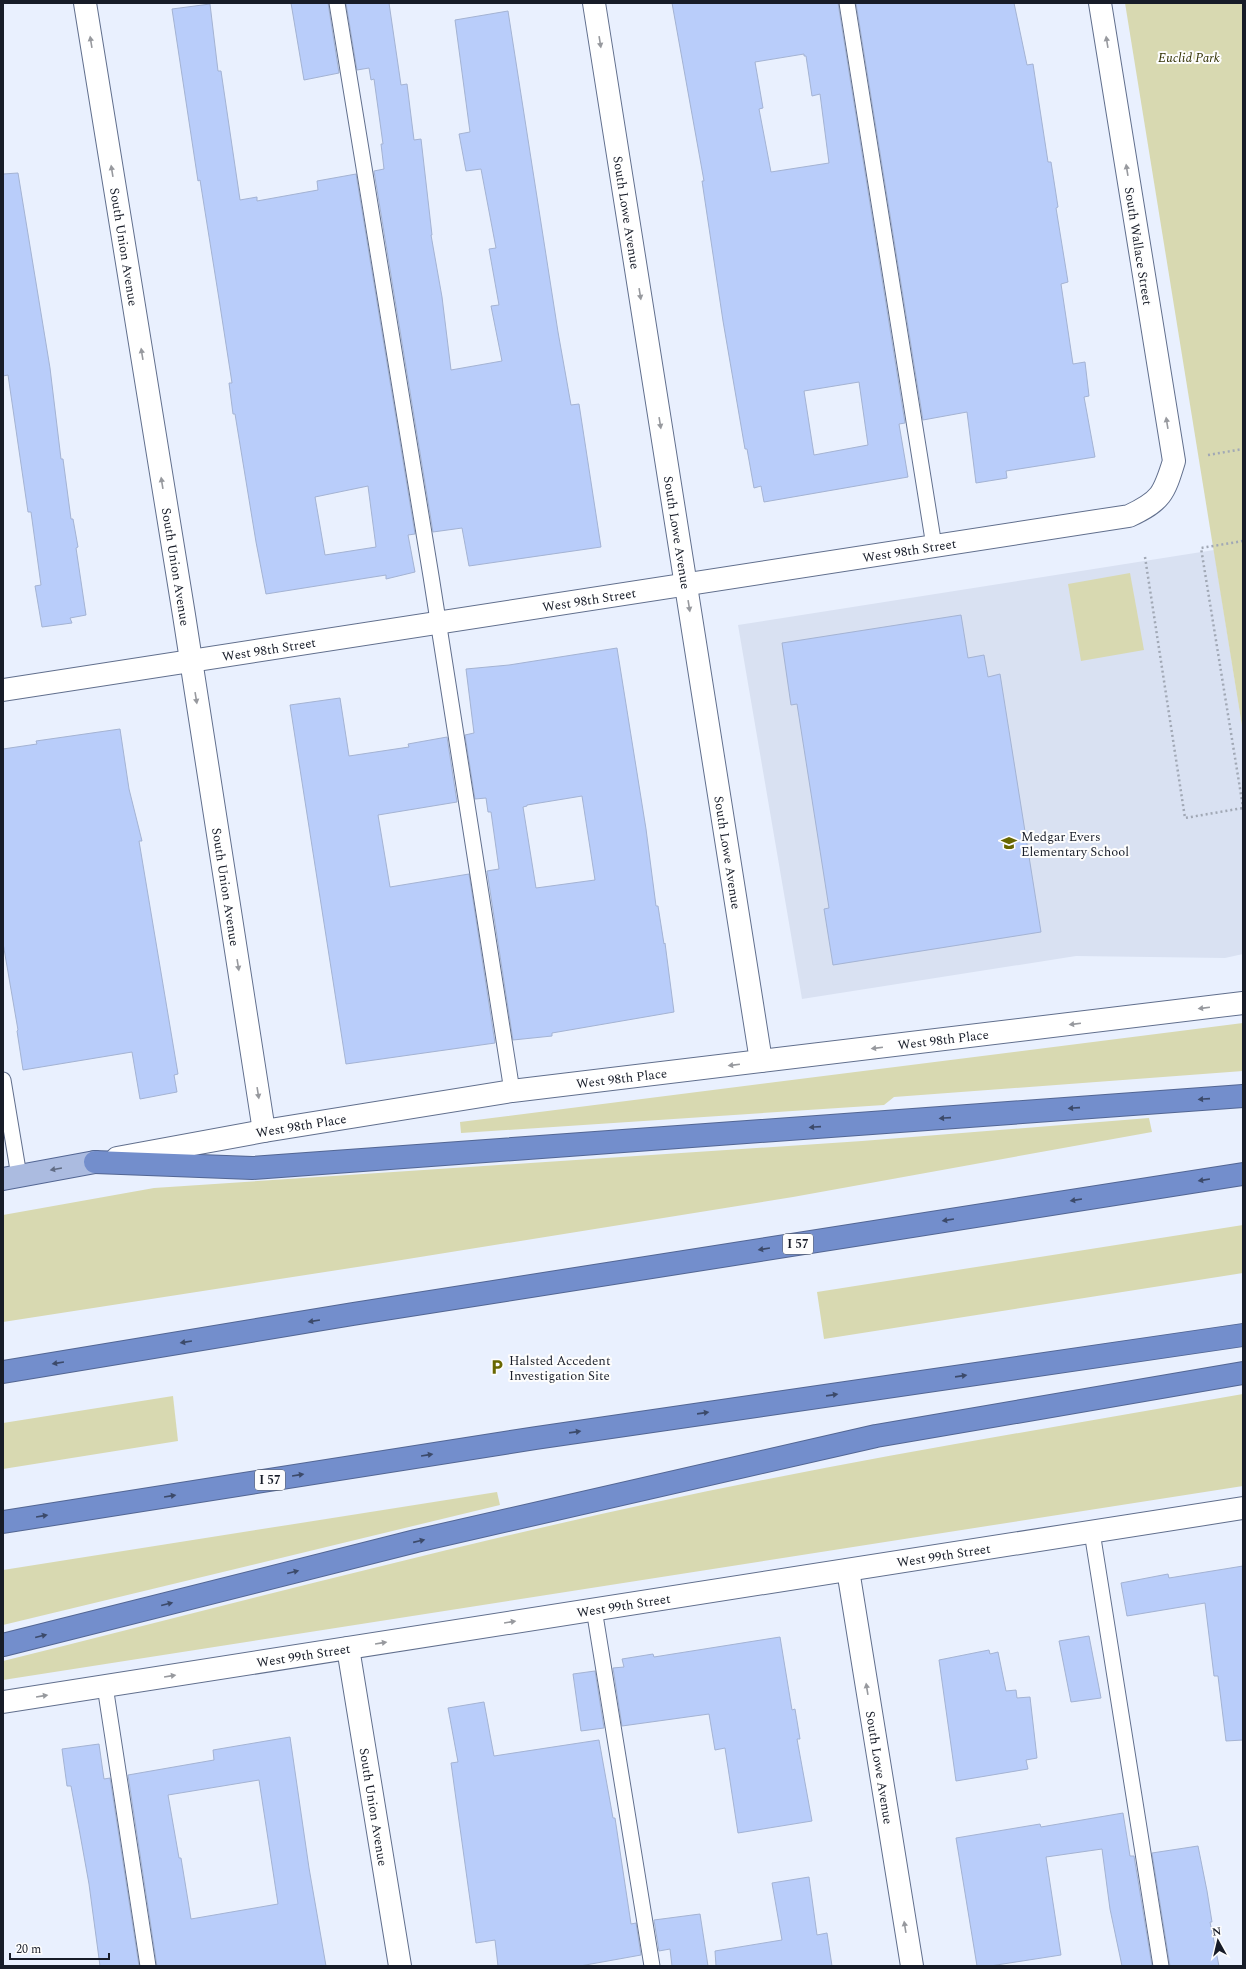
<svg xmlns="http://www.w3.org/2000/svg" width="1246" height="1969" viewBox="0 0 1246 1969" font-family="Spectral,serif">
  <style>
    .built { fill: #d9e1f2 }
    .green { fill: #d8d9b1 }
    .building { fill: #b9cdfa; stroke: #a4b3d3; fill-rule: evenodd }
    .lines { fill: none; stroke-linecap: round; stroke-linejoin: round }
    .lane-casing { stroke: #616f8d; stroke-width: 17 }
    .street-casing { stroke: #616f8d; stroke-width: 24 }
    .primary-casing { stroke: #536693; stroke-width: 24 }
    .highway-casing { stroke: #536693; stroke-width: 24 }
    .path { stroke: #a1a8b5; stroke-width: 2.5; stroke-dasharray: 2 3; stroke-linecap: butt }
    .lane { stroke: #fff; stroke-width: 15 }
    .street { stroke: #fff; stroke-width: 22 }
    .primary { stroke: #abbbe0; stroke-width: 22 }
    .highway { stroke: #738ecc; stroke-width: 22 }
    .oneway { fill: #97999e }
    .oneway2 { fill: #3c4a6a }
    .oneway3 { fill: #616c84 }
    .labels { text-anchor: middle; stroke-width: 4; stroke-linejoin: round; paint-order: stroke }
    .shield { fill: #fdfdfd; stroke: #5c6068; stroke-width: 1 }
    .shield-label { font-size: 12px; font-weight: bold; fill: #171c28 }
    .park-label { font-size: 13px; font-style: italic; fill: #303000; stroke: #fdfdfd }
    .street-label { font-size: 13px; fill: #171c28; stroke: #fdfdfd }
    .poi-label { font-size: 13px; fill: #171c28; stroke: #fdfdfd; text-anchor: start }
  </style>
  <rect width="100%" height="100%" fill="#e9f0fe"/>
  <polygon class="built" points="1214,550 1243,732 1243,954 1225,958 1076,956 802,999 738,625"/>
  <g class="green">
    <polygon points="1125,3 1243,3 1243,732"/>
    <polygon points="1130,573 1144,650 1081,661 1068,584"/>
    <polygon points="1243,1023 1243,1071 894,1097 884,1105 461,1133 460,1122"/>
    <polygon points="1149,1118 1152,1132 793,1197 383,1263 3,1322 3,1215 154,1188 862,1141"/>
    <polygon points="1243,1225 1243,1273 824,1339 817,1292"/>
    <path d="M1243 1394V1486L3 1680V1661C217 1608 431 1551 647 1504 845 1461 1044 1429 1243 1394Z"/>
    <polygon points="173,1396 178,1441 3,1469 3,1423"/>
    <polygon points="497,1492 500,1505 3,1625 3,1570"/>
  </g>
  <g class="building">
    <polygon points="291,3 328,3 339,73 304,80"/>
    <polygon points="346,3 389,3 401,85 407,84 414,140 421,139 432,235 431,235 442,297 451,370 502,361 491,306 499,305 489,249 496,248 481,169 466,171 459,134 470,132 455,20 508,11 558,332 571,405 579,404 601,547 469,566 462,528 433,532 374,171 384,169 381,144 383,144 374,79 371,80 369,68 357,70"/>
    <path d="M672 3H838L905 423 899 424 908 477 764 502 761 486 754 488 747 449H745L723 321 702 181H704ZM804 54V56H806L812 96 820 94 829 163 771 172 759 109 763 108 755 62ZM859 382 868 445 814 455 804 391Z"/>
    <polygon points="856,3 1014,3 1027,65 1033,64 1048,162 1051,162 1058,207 1056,208 1068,282 1061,284 1073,364 1085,362 1089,396 1084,397 1095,457 1006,471 1007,478 976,483 967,412 923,420"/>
    <path d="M210 4 218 71H221L240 200 257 197V201L318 190 317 181 356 174 415 534 408 535 415 572 386 579V575L266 594 256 542 235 414H233L229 383H232L219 299 200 180 198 181 172 9ZM368 486 376 547 325 555 315 497Z"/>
    <polygon points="18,173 50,368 61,459 63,459 71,519 73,519 78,547 76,548 86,615 70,618 72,623 42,627 35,586 41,585 31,512 28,512 8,375 3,376 3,174"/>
    <polygon points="961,615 968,658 984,655 988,677 1000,674 1041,932 833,965 824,909 829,908 797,704 791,705 782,643"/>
    <path d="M617 648 646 829 656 906H658L664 944 665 943 674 1012 552 1033V1036L513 1040 487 871 499 869 491 812H488L486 798 475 799 465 735 474 733 466 669 509 665ZM582 796 595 880 536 888 523 807 527 806V805Z"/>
    <polygon points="340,698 349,756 409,747 408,744 447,737 457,802 378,815 390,887 469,874 495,1043 346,1064 290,705"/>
    <polygon points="120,729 129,789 142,841 139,841 178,1074 174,1075 177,1092 140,1099 132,1052 23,1070 17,1031 18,1030 3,943 3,749 37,744 36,741"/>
    <polygon points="1243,1566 1243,1740 1226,1741 1218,1676 1214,1676 1205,1603 1127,1616 1121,1583 1168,1574 1169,1578"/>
    <polygon points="1089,1636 1101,1698 1071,1702 1059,1641"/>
    <polygon points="780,1637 792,1710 795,1709 800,1739 797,1739 812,1821 738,1833 725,1748 715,1750 709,1714 622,1726 613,1668 624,1667 622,1659 653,1654 654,1657"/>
    <polygon points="989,1650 990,1654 998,1652 1006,1691 1016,1690 1017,1698 1030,1697 1037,1758 1026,1760 1028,1769 956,1781 939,1660"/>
    <polygon points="595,1671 604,1728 581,1731 573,1674"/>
    <polygon points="484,1702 494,1756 599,1740 613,1818 615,1818 631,1924 636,1923 641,1955 580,1966 498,1966 495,1940 476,1943 451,1763 458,1762 448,1708"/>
    <path d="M290 1737 309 1868 326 1966H157L128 1775 214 1760 213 1750ZM259 1780 278 1904 191 1919 181 1858H179L168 1795Z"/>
    <polygon points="99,1744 104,1779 110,1778 139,1966 100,1966 89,1884 80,1834 71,1786 67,1786 62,1749"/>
    <polygon points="1123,1813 1130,1856 1134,1856 1152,1966 1122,1966 1110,1909 1102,1849 1046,1857 1061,1955 990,1966 977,1966 956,1838 1040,1824 1041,1827"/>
    <polygon points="1198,1846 1207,1891 1212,1922 1210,1922 1219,1966 1170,1966 1152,1853"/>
    <polygon points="809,1877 817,1935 827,1933 832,1966 716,1966 715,1951 782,1940 772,1883"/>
    <polygon points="700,1914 708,1966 672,1966 670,1949 659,1951 654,1920"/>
  </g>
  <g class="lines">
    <defs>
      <g id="lane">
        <polyline points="337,3 431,576 512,1091"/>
        <polyline points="847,3 934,546"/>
        <polyline points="3,1080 19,1176"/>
        <polyline points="1092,1532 1161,1966"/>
        <polyline points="594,1609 652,1966"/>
        <polyline points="105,1686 148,1966"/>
      </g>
      <g id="street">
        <path id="s1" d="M85 3 184 615 264 1131"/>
        <path id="s2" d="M594 3 761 1061"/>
        <path id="s3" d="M3 690 1129 516C1161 501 1164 494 1174 461L1100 3"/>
        <path id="s4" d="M117 1158 264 1131 512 1091 1243 1003"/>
        <path id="s5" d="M848 1570 912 1966"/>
        <path id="s6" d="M348 1648 400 1966"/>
        <path id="s7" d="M3 1702 1243 1508"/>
      </g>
      <polyline id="primary" points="3,1179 95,1162"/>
      <g id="highway">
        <polyline points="95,1162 252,1168 1243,1096"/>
        <polyline points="3,1372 353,1314 1243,1174"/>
        <polyline points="3,1522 536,1438 1243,1335"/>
        <polyline points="3,1645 416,1541 876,1436 1243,1373"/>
      </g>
    </defs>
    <use href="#lane" class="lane-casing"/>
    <use href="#street" class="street-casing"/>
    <use href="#primary" class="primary-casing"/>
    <use href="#highway" class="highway-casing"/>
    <g class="path">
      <polyline points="1208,455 1243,449"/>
      <polyline points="1243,541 1201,548 1243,807"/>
      <polyline points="1145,557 1185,818 1243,808"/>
    </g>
    <use href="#lane" class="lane"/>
    <use href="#street" class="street"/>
    <use href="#primary" class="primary"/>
    <use href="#highway" class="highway"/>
  </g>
  <defs><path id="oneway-solid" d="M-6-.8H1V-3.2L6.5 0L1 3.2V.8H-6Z"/></defs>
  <g class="oneway">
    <use href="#oneway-solid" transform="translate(91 42) rotate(-99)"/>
    <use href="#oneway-solid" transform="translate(600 42) rotate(81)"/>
    <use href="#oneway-solid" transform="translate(1107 42) rotate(-99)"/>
    <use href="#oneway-solid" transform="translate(1127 170) rotate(-99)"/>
    <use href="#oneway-solid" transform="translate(112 171) rotate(-99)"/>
    <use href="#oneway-solid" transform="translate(640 294) rotate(81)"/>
    <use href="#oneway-solid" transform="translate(142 354) rotate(-99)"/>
    <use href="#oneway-solid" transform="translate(660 423) rotate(81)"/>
    <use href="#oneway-solid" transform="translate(1167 423) rotate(-99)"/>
    <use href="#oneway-solid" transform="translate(162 483) rotate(-99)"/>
    <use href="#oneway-solid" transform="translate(689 606) rotate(81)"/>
    <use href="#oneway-solid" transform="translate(196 698) rotate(81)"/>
    <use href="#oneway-solid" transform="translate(238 965) rotate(81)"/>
    <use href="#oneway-solid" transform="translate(1204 1008) rotate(173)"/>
    <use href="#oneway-solid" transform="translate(1075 1024) rotate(173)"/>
    <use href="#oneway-solid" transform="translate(877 1048) rotate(173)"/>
    <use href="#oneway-solid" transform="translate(734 1065) rotate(173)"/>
    <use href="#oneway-solid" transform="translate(258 1093) rotate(81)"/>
    <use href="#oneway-solid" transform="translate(510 1622) rotate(-9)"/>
    <use href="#oneway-solid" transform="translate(381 1643) rotate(-9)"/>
    <use href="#oneway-solid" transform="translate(170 1676) rotate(-9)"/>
    <use href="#oneway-solid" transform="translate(867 1689) rotate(-99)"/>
    <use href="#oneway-solid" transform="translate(42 1696) rotate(-9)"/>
    <use href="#oneway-solid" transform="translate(905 1927) rotate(-99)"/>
  </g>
  <g class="oneway2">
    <use href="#oneway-solid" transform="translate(1204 1099) rotate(176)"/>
    <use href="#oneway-solid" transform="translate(1074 1108) rotate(176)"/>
    <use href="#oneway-solid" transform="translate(945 1118) rotate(176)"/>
    <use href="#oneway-solid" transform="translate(815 1127) rotate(176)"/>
    <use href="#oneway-solid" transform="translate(1204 1180) rotate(171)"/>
    <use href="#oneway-solid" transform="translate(1076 1200) rotate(171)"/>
    <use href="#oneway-solid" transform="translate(948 1220) rotate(171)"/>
    <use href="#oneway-solid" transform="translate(764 1249) rotate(171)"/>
    <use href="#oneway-solid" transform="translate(314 1321) rotate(171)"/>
    <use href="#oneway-solid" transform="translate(186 1342) rotate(171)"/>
    <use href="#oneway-solid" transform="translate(58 1363) rotate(171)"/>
    <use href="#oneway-solid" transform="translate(961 1376) rotate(-8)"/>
    <use href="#oneway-solid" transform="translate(832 1395) rotate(-8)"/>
    <use href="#oneway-solid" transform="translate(703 1413) rotate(-8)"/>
    <use href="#oneway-solid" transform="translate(575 1432) rotate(-8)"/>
    <use href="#oneway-solid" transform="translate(427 1455) rotate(-9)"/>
    <use href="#oneway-solid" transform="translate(298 1475) rotate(-9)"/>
    <use href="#oneway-solid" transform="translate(170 1496) rotate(-9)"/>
    <use href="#oneway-solid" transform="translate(42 1516) rotate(-9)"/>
    <use href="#oneway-solid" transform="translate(419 1541) rotate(-13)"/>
    <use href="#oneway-solid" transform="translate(293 1572) rotate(-14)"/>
    <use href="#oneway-solid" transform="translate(167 1604) rotate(-14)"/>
    <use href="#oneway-solid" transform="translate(41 1636) rotate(-14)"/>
  </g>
  <use class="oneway3" href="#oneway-solid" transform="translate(56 1169) rotate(170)"/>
  <defs>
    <symbol id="school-bare" viewBox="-9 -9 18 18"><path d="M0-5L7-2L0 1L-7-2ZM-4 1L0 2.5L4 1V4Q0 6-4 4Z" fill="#686701" stroke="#fdfdfd" stroke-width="2.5" paint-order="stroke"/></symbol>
    <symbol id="parking-bare" viewBox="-9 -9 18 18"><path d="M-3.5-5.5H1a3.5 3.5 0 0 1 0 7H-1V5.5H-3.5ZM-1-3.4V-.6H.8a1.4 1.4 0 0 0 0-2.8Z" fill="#686701" stroke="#fdfdfd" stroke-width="2.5" paint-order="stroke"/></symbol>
  </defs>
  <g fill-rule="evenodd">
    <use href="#school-bare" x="998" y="832" width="22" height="22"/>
    <use href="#parking-bare" x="486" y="1356" width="22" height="22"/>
  </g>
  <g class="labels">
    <g class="shield">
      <rect x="783" y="1234" width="30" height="20" rx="3"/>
      <rect x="255" y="1470" width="30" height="20" rx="3"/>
    </g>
    <g class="shield-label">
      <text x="798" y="1248">I 57</text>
      <text x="270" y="1484">I 57</text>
    </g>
    <g class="park-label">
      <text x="1189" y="62">Euclid Park</text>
    </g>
    <g class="street-label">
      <text dy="5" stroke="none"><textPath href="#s2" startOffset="212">South Lowe Avenue</textPath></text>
      <text transform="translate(1139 246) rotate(81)" y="5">South Wallace Street</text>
      <text dy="5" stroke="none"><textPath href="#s1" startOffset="247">South Union Avenue</textPath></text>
      <text dy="5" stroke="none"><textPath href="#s2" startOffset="536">South Lowe Avenue</textPath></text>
      <text dy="5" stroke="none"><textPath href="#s3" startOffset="917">West 98th Street</textPath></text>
      <text dy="5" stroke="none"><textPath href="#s1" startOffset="571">South Union Avenue</textPath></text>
      <text dy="5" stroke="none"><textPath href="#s3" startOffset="593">West 98th Street</textPath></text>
      <text dy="5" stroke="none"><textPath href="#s3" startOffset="269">West 98th Street</textPath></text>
      <text dy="5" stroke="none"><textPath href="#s2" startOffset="860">South Lowe Avenue</textPath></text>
      <text dy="5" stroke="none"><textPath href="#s1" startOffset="895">South Union Avenue</textPath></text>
      <text dy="5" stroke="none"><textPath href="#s4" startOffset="835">West 98th Place</textPath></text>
      <text dy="5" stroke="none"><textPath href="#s4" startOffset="511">West 98th Place</textPath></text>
      <text dy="5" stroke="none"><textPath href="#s4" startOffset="187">West 98th Place</textPath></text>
      <text dy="5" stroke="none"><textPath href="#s7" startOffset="952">West 99th Street</textPath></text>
      <text dy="5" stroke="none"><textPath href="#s7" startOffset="628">West 99th Street</textPath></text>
      <text dy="5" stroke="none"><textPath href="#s7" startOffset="304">West 99th Street</textPath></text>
      <text dy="5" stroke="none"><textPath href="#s5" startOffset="200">South Lowe Avenue</textPath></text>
      <text dy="5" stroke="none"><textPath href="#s6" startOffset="161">South Union Avenue</textPath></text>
    </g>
    <g class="poi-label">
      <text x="1021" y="841">Medgar Evers<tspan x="1021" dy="15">Elementary School</tspan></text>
      <text x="509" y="1365">Halsted Accedent<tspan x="509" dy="15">Investigation Site</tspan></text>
    </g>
  </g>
  <rect width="1246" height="1969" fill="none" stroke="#171c28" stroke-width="8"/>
  <g transform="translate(1218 1941) rotate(352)" stroke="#fdfdfd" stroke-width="3" paint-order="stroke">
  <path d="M0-3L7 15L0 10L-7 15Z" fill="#171c28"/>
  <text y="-6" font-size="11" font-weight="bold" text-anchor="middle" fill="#171c28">N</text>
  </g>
  <path d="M10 1953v6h99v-6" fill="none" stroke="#171c28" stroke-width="2"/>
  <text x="16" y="1953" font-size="12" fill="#171c28" stroke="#fdfdfd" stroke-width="3" paint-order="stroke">20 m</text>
</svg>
